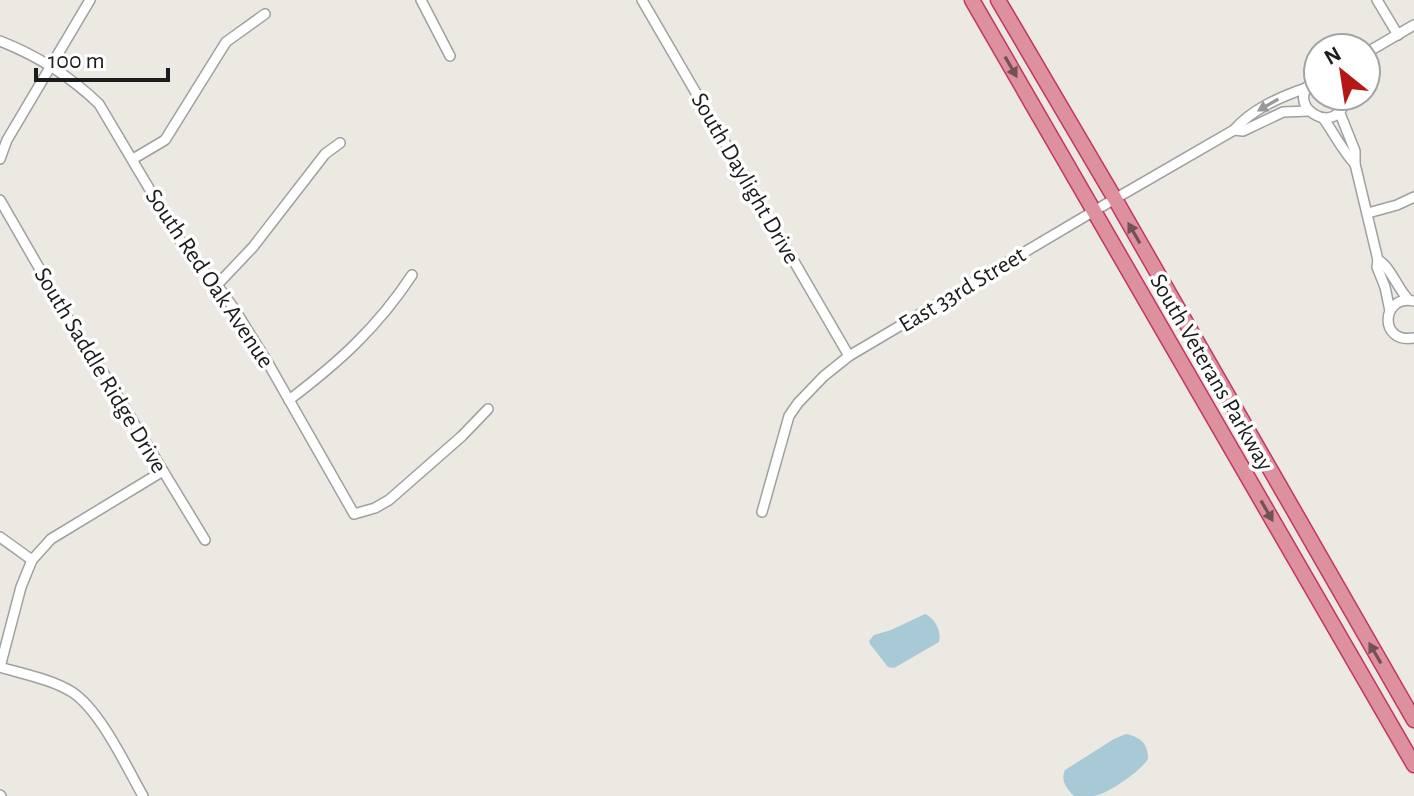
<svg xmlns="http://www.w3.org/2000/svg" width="1414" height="796" viewBox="0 0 1414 796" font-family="'Alegreya Sans',sans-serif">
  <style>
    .water { fill: #a7cad6 }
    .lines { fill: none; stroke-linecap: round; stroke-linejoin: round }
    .minor-casing { stroke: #a0a0a0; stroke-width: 12 }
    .highway-casing { stroke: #c53563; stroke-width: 17 }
    .minor { stroke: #fff; stroke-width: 9 }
    .highway { stroke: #dd919e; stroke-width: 14 }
    .oneway { fill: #735156 }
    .oneway2 { fill: #999 }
    .labels { text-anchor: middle; stroke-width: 7; stroke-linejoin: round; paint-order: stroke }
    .street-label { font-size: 24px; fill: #1c1c1c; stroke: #fff }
  </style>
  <rect width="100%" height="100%" fill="#ece9e3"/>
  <g class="water">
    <path d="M925 614C935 618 942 632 939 642L894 668 888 667 870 644 869 641 874 635 891 630Z"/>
    <path d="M1126 734C1140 737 1148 743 1148 759 1140 771 1110 793 1094 796 1088 796 1081 796 1074 796 1067 789 1060 780 1065 770L1114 739Z"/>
  </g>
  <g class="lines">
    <defs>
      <g id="minor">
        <polyline points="421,0 450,56"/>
        <polyline points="642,0 849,356"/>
        <polyline points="1377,0 1398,35"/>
        <path d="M0 41C38 56 69 75 99 104L188 254 217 285 235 310 268 363 354 514 375 508 389 500 462 436 488 409"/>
        <polyline points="1366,53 1414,25"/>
        <path d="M1318 78C1275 103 1341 143 1345 96"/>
        <polyline points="1339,111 1355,151 1355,164 1378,260 1377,267 1385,287 1390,311"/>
        <path d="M1323 118C1334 133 1342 150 1355 164"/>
        <polyline points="1234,130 1243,131 1283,112 1309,111"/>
        <polyline points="0,159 7,140 90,0"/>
        <polyline points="133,159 165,140 226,42 265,14"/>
        <polyline points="0,200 76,332 103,372 205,540"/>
        <polyline points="1368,213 1397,205 1414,197"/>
        <path d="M1378 260C1391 267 1397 288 1408 299"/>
        <polyline points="217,285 253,247 325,154 340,143"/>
        <path d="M1414 301C1381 294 1378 344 1414 338"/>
        <path d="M289 400C339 362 377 328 412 275"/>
        <path d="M762 512 789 416 798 403 824 376 849 356 1094 211 1234 130C1252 109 1280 97 1306 88"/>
        <polyline points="0,537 32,560"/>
        <polyline points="0,795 1,796"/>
        <path d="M143 796C126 766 100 710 72 692 51 679 23 674 0 667L21 587 32 560 51 539 163 471"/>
      </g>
      <g id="highway">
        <polyline points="972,0 1414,765"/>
        <polyline points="998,0 1115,199 1414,720"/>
      </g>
    </defs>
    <use href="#minor" class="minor-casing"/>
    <use href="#highway" class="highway-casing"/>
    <use href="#minor" class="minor"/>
    <use href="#highway" class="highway"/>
  </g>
  <defs><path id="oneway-solid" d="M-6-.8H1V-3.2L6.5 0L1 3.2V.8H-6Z" transform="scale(2)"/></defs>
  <g class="oneway">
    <use href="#oneway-solid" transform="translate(1011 67) rotate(60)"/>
    <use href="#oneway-solid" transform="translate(1134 233) rotate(-120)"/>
    <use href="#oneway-solid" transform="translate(1267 511) rotate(60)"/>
    <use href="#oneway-solid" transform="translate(1375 653) rotate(-120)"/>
  </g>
  <use class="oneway2" href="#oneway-solid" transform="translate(1268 105) rotate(150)"/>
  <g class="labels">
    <g class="street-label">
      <text transform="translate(746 178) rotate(60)" y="8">South Daylight Drive</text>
      <text transform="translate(210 278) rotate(56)" y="8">South Red Oak Avenue</text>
      <text transform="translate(962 289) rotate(-31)" y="8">East 33rd Street</text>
      <text transform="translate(101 370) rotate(59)" y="8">South Saddle Ridge Drive</text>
      <text transform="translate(1212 372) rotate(60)" y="8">South Veterans Parkway</text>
    </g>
  </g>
  <g transform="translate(1342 72) rotate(330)"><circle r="38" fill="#ffffff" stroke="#a4a4a4" stroke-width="2"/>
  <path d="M0-6L14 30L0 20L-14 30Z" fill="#b41714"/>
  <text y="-12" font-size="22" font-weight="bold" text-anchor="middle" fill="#1c1c1c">N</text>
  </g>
  <path d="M36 68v12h132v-12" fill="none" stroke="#1c1c1c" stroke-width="4"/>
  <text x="48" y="68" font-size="24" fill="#1c1c1c" stroke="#ffffff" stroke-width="6" paint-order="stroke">100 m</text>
</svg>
